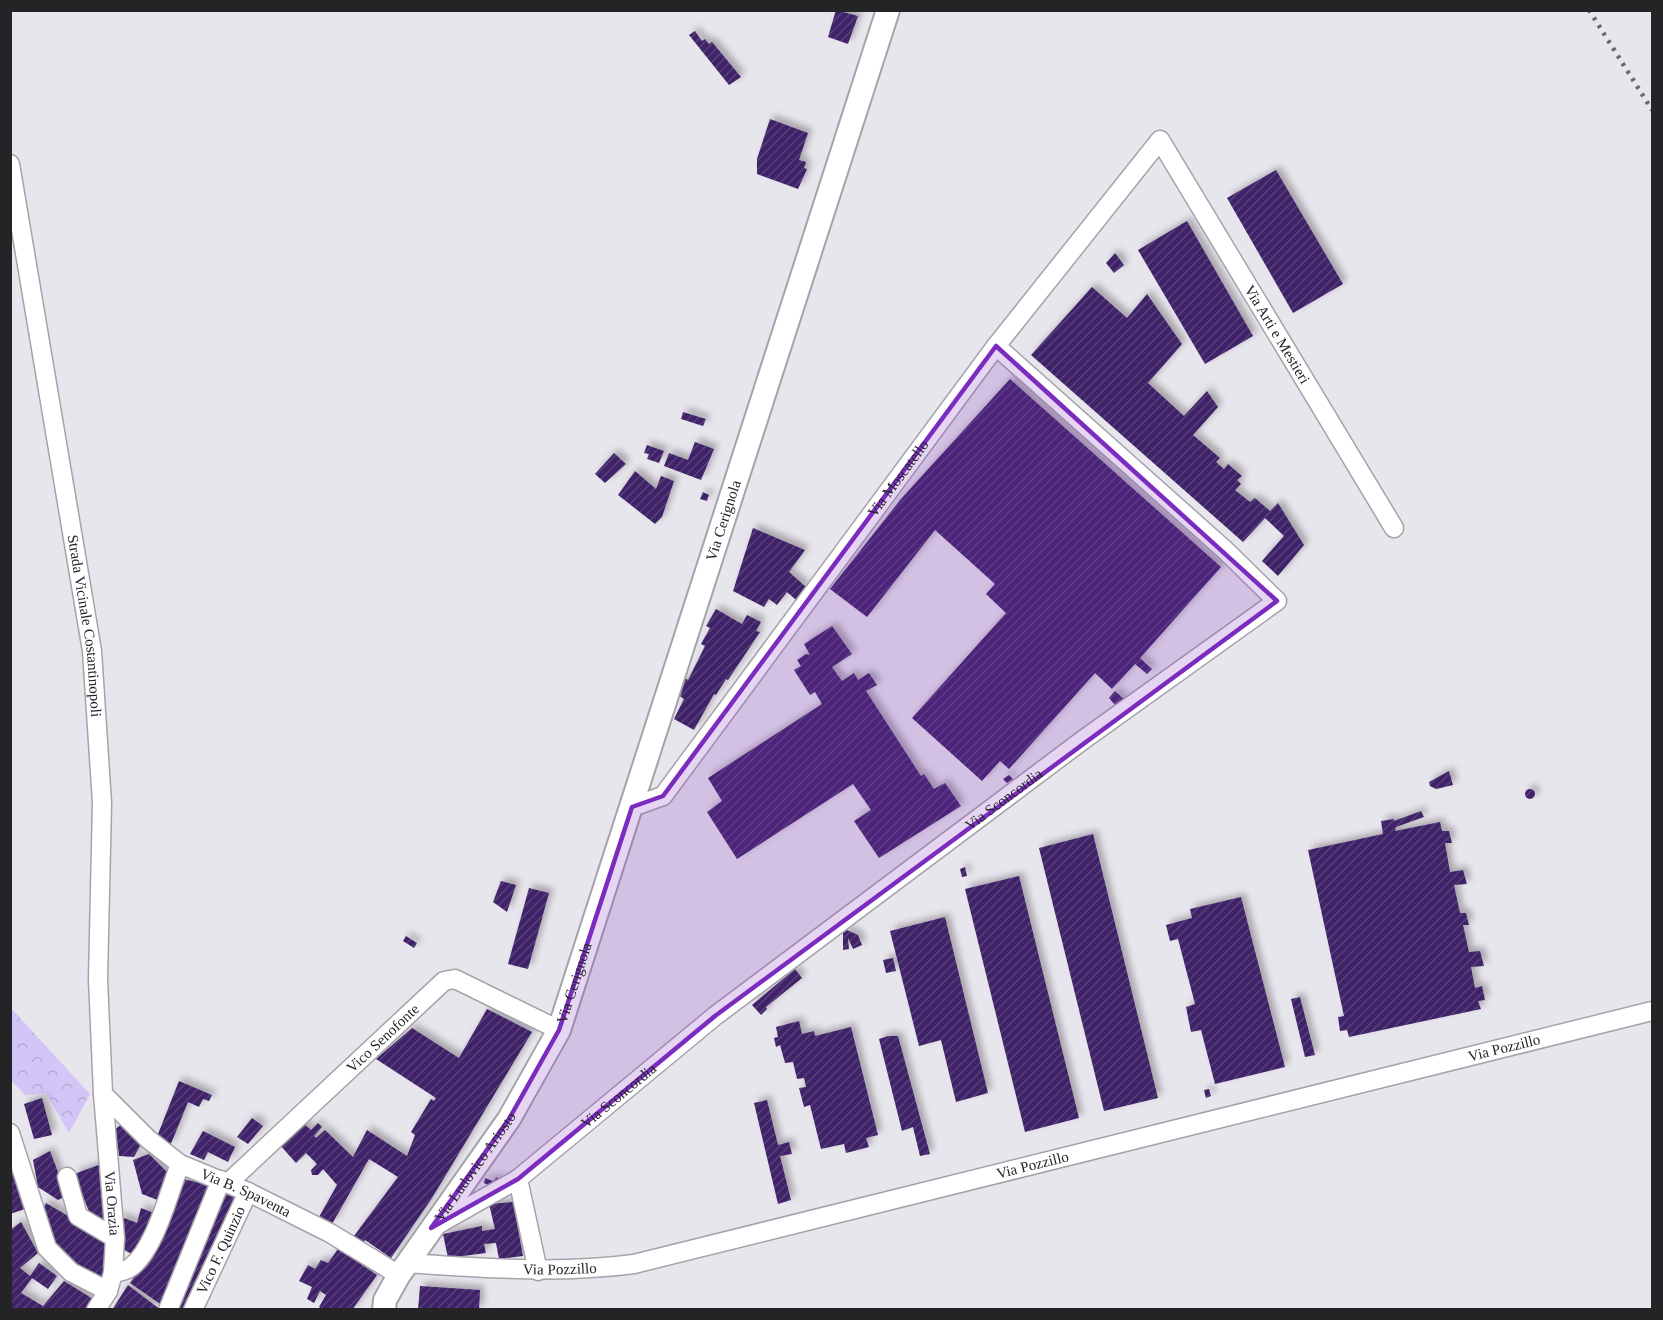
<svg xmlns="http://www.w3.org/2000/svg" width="1663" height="1320" viewBox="0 0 1663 1320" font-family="'Times New Roman',serif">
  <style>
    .park { fill: url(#park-crowns) }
    .building { fill: url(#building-hatch); filter: url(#shadow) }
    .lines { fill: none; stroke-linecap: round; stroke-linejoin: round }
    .minor-casing { stroke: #a5a3aa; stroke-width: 21 }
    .tertiary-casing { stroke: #a5a3aa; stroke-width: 26 }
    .minor { stroke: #fff; stroke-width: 18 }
    .tertiary { stroke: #fff; stroke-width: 22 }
    .rail { stroke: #68676b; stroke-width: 4.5; stroke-dasharray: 3 6; stroke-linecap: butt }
    .marked { fill: #7b2cbf; fill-opacity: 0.2; stroke: #7b2cbf; stroke-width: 4.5; stroke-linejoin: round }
    .labels { text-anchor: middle; stroke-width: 6; stroke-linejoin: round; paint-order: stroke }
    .street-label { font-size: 15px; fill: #242326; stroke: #fff }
  </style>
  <defs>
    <pattern id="park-crowns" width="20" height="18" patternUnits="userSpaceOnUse" patternTransform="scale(1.5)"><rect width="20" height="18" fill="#d4c5f7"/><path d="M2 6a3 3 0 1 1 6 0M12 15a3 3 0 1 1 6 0" fill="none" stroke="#b6a9d4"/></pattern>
    <pattern id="building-hatch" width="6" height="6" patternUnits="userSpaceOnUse" patternTransform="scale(1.5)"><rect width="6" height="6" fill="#402269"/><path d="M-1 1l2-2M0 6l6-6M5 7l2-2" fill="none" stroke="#59417a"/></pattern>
    <filter id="shadow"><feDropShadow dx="4.5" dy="-4.5" stdDeviation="3" flood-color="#0004"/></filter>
  </defs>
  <rect width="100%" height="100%" fill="#e8e6ed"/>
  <polygon class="park" points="11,1008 90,1094 69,1133 46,1093 25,1095 11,1080"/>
  <g class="building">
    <polygon points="836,10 858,16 848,44 828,37"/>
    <polygon points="695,31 702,41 705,39 709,44 712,42 741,77 729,85 689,35"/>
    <polygon points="770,119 808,133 799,160 806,162 804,168 807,169 798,189 757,174 757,159"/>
    <polygon points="1276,170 1343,284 1293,313 1227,198"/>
    <polygon points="1187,221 1253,336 1205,364 1138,250"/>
    <polygon points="1115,253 1124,265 1114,273 1106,263"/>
    <polygon points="1092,287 1127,318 1147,294 1182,344 1148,383 1184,416 1207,391 1218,407 1193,435 1220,458 1216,462 1224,469 1228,464 1242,476 1237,480 1241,484 1235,490 1250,502 1255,498 1270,511 1278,503 1304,545 1278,576 1262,561 1284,536 1265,518 1243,542 1031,355"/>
    <polygon points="1010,379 1221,567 1140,658 1152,669 1147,674 1135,664 1112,689 1095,673 1009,769 1000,761 982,781 912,718 1006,613 986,594 995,584 935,530 867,617 830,589 901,499"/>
    <polygon points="683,412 706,419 703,426 681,419"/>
    <polygon points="695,442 714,449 701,480 664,466 669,453 688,460"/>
    <polygon points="647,445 664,451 659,463 647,459 649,454 644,453"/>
    <polygon points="614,453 626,464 605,483 595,474"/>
    <polygon points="635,471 656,489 661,476 674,481 662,517 655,524 618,495"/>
    <polygon points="703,492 709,495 707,501 700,499"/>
    <polygon points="753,528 805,550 789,572 806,587 796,600 787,592 777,605 769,599 764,607 733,591"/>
    <polygon points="716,609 742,624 747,615 761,622 756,631 760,632 728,680 726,679 716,695 714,694 694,730 674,719 684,699 678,695 685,678 688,680 705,646 701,644 710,628 706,626"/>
    <polygon points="832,626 852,654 832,667 842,681 854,673 858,680 869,673 877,685 866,691 921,776 924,774 934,789 945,783 961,806 879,858 854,821 871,810 853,784 737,859 707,812 722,801 708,778 822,704 815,692 810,695 794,670 801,666 797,660 806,654 810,655 804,644"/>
    <polygon points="1115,691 1126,701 1116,706 1109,698"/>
    <polygon points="1449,771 1453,785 1436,789 1430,786 1429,782"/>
    <polygon points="1009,775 1013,779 1007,783 1003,779"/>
    <circle cx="1530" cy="794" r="5"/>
    <polygon points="1421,811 1424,817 1396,827 1395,831 1440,822 1442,831 1449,831 1452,843 1445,843 1450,872 1463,870 1467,884 1454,885 1460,913 1466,913 1469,925 1463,925 1469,952 1480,951 1484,966 1471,967 1475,988 1482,986 1485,1000 1478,1001 1481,1009 1349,1037 1347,1030 1340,1031 1338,1017 1344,1016 1308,850 1383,834 1381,821 1394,819 1394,821"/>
    <polygon points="1093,834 1158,1098 1104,1111 1039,848"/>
    <polygon points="965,867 967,876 962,877 960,869"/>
    <polygon points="1019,876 1079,1118 1025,1132 965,889"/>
    <polygon points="501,881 516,885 507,912 493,902"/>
    <polygon points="529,888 549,893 528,969 508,964"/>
    <polygon points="1241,897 1285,1067 1215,1084 1201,1030 1191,1032 1186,1007 1195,1004 1178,939 1170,941 1166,925 1192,918 1190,909"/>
    <polygon points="945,917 988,1093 956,1102 941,1040 919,1046 890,931"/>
    <polygon points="847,930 858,935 862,945 853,949 848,938 849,949 843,950 843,933"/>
    <polygon points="406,936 417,943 414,948 403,941"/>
    <polygon points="893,958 896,971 886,973 883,960"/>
    <polygon points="795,969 802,978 766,1007 767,1009 761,1015 752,1005"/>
    <polygon points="1300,997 1315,1055 1305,1057 1291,999"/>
    <polygon points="487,1009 532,1032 432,1198 391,1258 365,1240 364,1242 354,1236 398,1177 369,1159 332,1224 319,1217 337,1185 323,1169 318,1175 312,1175 311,1170 317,1164 306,1153 296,1163 279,1144 302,1122 311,1130 318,1123 322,1127 314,1136 316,1138 325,1130 353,1157 367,1130 407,1156 415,1135 411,1132 431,1099 434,1101 436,1098 376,1059 412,1028 459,1058"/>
    <polygon points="799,1021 802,1034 814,1031 815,1036 851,1027 878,1135 866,1138 869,1147 846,1153 844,1144 821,1149 810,1105 804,1107 799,1088 806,1087 804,1078 797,1079 793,1062 785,1063 780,1045 776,1047 774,1038 778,1037 776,1027"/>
    <polygon points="888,1036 898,1036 930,1154 920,1156 913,1127 902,1131 879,1039"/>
    <polygon points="179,1081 212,1095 209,1101 203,1099 199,1107 188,1102 170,1146 158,1134"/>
    <polygon points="1209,1089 1211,1096 1206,1098 1204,1090"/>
    <polygon points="42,1098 52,1135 34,1139 24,1104"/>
    <polygon points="767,1100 778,1145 789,1142 792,1154 780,1156 791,1200 778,1204 754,1103"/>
    <polygon points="252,1118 263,1126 248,1144 237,1137"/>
    <polygon points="121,1125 141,1144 134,1157 119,1156 115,1129"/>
    <polygon points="203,1131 235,1147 228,1162 208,1152 204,1160 190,1154"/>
    <polygon points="50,1151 67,1196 58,1200 38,1187 33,1160"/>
    <polygon points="149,1154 168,1173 160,1201 142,1194 133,1160"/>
    <polygon points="104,1163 110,1225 92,1219 74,1174"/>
    <polygon points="10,1165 28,1208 10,1214"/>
    <polygon points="497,1177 502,1183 492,1187 484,1183 485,1178 493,1181"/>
    <polygon points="183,1179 213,1186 163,1306 130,1283 149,1256"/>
    <polygon points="223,1189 240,1193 190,1310 172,1310"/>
    <polygon points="513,1202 523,1256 499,1259 496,1243 484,1244 486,1253 448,1258 443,1234 482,1226 482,1231 495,1229 489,1204"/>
    <polygon points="46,1203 112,1242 102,1278 75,1263 52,1244 40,1213"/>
    <polygon points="141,1208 154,1213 136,1256 122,1249 119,1216 137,1223"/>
    <polygon points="21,1222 38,1253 20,1268 30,1276 39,1263 57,1276 48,1289 32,1278 21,1293 43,1306 64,1281 93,1299 84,1310 10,1310 10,1230"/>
    <polygon points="338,1249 377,1275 352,1310 323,1310 319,1307 326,1295 320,1291 314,1303 307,1299 312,1287 299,1281 308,1265 315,1269 321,1260 328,1263"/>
    <polygon points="128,1285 161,1310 112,1310"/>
    <polygon points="420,1286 480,1290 479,1310 418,1310"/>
  </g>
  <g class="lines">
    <defs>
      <g id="minor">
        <path id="s1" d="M10 164 92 651 102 803 98 979 103 1094 115 1238 113 1273 108 1291 96 1310"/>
        <path id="s2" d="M632 807 663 796 996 346 1160 140 1394 528"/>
        <path id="s3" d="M103 1094 148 1139 180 1164 248 1192 330 1233 399 1275"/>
        <polyline points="10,1133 47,1248 71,1272 108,1291"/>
        <polyline points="67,1177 78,1216 115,1238"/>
        <polyline points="518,1179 538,1271"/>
        <path id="s4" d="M228 1183 444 981 455 979 559 1030"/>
        <path id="s5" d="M435 1226 518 1179 715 1016 1083 740 1277 601 1225 550 996 346"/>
        <path id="s6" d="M407 1263C483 1268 558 1274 634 1264L1652 1011"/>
        <path d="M113 1273C120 1272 126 1271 131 1267 155 1249 169 1192 180 1164"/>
        <polyline points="168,1310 221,1180"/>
        <path id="s7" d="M193 1310 248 1192"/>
      </g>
      <g id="tertiary">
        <path id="s8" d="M384 1310 385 1300 399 1275 509 1119 559 1030 888 10"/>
      </g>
    </defs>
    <use href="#minor" class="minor-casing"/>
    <use href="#tertiary" class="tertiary-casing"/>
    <use href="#minor" class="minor"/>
    <use href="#tertiary" class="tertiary"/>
    <polyline class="rail" points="1589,10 1652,110"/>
  </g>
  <path class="marked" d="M996 346 1277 601 715 1016 518 1179 431 1228 509 1119 559 1030 632 807 663 796Z"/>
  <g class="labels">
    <g class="street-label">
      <text dy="5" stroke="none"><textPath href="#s2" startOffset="1083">Via Arti e Mestieri</textPath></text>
      <text dy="5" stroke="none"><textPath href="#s2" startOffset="428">Via Moscatello</textPath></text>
      <text dy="5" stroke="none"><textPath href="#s8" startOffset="867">Via Cerignola</textPath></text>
      <text dy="5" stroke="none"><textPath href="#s1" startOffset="468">Strada Vicinale Costantinopoli</textPath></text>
      <text dy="5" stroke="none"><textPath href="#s5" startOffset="712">Via Sconcordia</textPath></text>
      <text dy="5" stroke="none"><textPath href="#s8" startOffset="381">Via Cerignola</textPath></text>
      <text dy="5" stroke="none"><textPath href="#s4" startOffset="212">Vico Senofonte</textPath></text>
      <text dy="5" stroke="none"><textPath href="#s6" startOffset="1124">Via Pozzillo</textPath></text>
      <text dy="5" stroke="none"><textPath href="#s5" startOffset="226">Via Sconcordia</textPath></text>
      <text dy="5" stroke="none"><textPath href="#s6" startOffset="638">Via Pozzillo</textPath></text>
      <text dy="5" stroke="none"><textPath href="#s8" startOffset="171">Via Ludovico Ariosto</textPath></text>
      <text dy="5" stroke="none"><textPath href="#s3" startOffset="176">Via B. Spaventa</textPath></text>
      <text dy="5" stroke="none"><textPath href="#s1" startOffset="1047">Via Orazia</textPath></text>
      <text dy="5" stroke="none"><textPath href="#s7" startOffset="66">Vico F. Quinzio</textPath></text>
      <text dy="5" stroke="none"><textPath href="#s6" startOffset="153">Via Pozzillo</textPath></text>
    </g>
  </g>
  <rect width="1663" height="1320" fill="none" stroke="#242326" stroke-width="24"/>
</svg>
